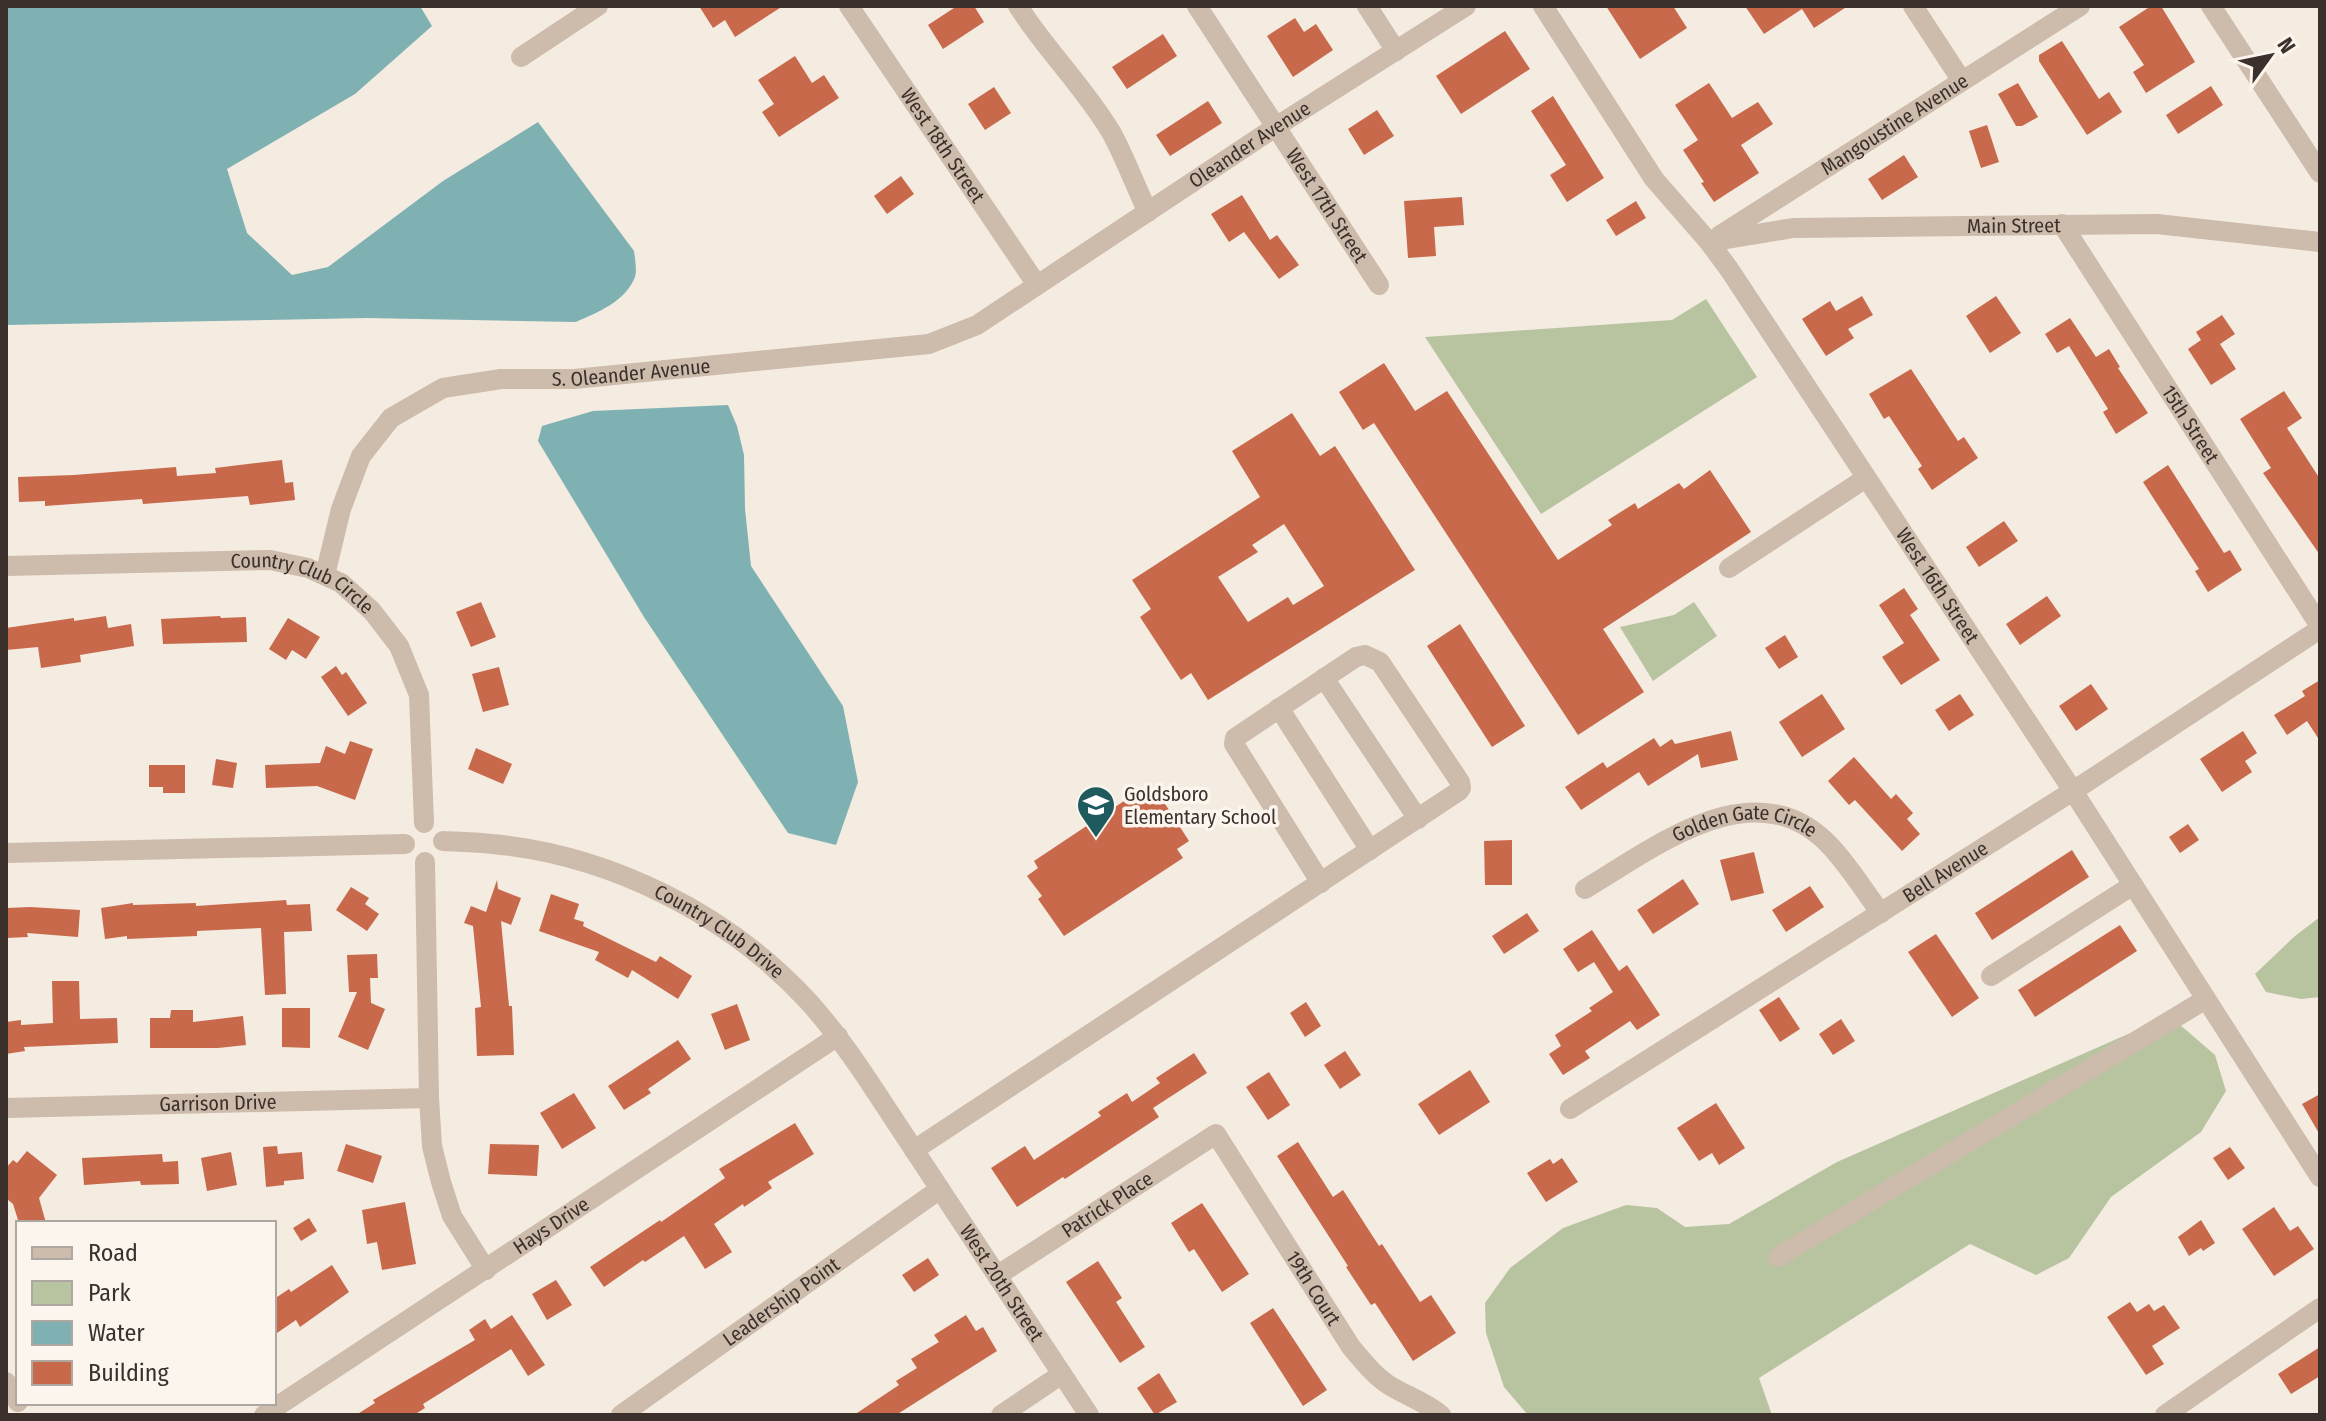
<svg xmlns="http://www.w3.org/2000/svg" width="2326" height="1421" viewBox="0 0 2326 1421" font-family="'Fira Sans Condensed',sans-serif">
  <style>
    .green { fill: #b8c4a0 }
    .water { fill: #7fb0b2 }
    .building { fill: #c8694b; fill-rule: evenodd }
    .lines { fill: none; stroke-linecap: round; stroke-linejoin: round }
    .minor { stroke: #cdbbac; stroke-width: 20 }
    .labels { text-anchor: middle; stroke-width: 7; stroke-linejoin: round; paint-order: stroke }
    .street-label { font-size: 20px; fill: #3b302b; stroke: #fbf5ee }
    .poi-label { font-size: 20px; fill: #3b302b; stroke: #fbf5ee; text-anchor: start }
  </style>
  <rect width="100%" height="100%" fill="#f4ebe1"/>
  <g class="green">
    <polygon points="1706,299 1757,377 1541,514 1425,337 1672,320"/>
    <polygon points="1694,602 1717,636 1653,681 1620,627 1674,615"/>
    <polygon points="2320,917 2320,997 2301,999 2266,992 2255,974 2295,936"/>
    <polygon points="2179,1024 2215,1055 2226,1091 2201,1132 2111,1197 2069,1258 2036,1275 1970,1244 1759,1378 1772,1415 1528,1415 1504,1387 1486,1333 1485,1303 1510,1268 1563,1228 1626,1205 1657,1208 1685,1227 1729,1224 1837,1162 2144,1027"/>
  </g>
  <g class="water">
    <path d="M6 6H420L432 26 355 94 227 169 247 233 292 275 328 267 443 181 538 122 634 251C635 259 637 270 635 277 625 302 598 312 576 322L367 318 6 325Z"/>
    <polygon points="728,405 737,426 744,455 745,509 751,566 843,706 858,782 836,845 788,833 644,617 538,441 542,426 593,411"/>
  </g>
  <g class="building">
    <polygon points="699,6 783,6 735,37 725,20 713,28"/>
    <polygon points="957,6 974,6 984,22 943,49 928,25"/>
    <polygon points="1606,6 1673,6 1687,28 1640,59"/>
    <polygon points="1745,6 1848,6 1814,28 1802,9 1764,34"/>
    <polygon points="2151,6 2161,6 2195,62 2146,93 2133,72 2144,65 2119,27"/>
    <polygon points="1295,18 1304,32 1316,24 1333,50 1293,77 1267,36"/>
    <polygon points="1505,31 1530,69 1461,114 1436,76"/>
    <polygon points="1163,34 1177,56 1127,89 1112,67"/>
    <polygon points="2062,41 2099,99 2109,92 2122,112 2087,135 2039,61 2039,55"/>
    <polygon points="795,56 812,83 824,75 839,98 779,137 762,112 774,104 758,80"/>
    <polygon points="1709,83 1732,118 1758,102 1773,124 1741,145 1759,173 1714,202 1701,183 1704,182 1683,150 1698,140 1675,105"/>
    <polygon points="2018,83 2038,117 2022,126 2016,126 1998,94"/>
    <polygon points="2211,86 2223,105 2178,134 2166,115"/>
    <polygon points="994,87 1011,113 985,130 968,104"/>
    <polygon points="1553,96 1604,178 1567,202 1550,175 1566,165 1531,111"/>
    <polygon points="1208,101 1222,123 1170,156 1156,135"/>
    <polygon points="1377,110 1394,136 1364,155 1348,129"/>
    <polygon points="1987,125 1999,162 1981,168 1969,131"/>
    <polygon points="1904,155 1918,177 1882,200 1868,179"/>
    <polygon points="901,176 914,194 887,214 874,196"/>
    <polygon points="1242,195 1270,240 1277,235 1299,265 1279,279 1244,232 1229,242 1211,214"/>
    <polygon points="1462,197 1464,225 1434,227 1436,256 1408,258 1404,201"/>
    <polygon points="1636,201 1646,218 1616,236 1606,220"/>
    <polygon points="1862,296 1873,315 1848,329 1854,338 1826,356 1802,319 1830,301 1836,311"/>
    <polygon points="1996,296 2021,333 1990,353 1966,316"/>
    <polygon points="2222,315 2235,334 2220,344 2236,369 2211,385 2188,349 2201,340 2196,332"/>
    <polygon points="2070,318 2096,357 2109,349 2120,367 2118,368 2148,413 2116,434 2103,412 2108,409 2069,346 2057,353 2045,334"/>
    <polygon points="1384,363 1415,411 1447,391 1558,560 1612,525 1608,520 1635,503 1638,509 1679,483 1684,489 1710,470 1751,532 1603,629 1644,692 1578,735 1374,423 1363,430 1339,392"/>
    <polygon points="1911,369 1958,441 1964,437 1978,458 1932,490 1918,469 1922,466 1889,416 1884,419 1869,394"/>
    <polygon points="2284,391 2302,418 2287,428 2320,479 2320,555 2263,473 2271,468 2240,419"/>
    <path d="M1292 413 1320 456 1335 446 1415 570 1208 700 1191 673 1181 680 1140 617 1151 609 1132 580 1260 497 1232 451ZM1284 524 1324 586 1293 605 1288 597 1248 622 1218 577 1258 552 1252 545Z"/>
    <polygon points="282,460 285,483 293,482 295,500 250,505 248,496 143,504 142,499 45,506 45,501 19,502 18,477 74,475 176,467 177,476 216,473 215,468"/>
    <polygon points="2168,465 2224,553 2230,550 2242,570 2208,592 2195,571 2199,569 2143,482"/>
    <polygon points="2004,521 2018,541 1979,567 1966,547"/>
    <polygon points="1904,588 1918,609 1910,615 1940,660 1901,685 1882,657 1904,643 1879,605"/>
    <polygon points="2047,596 2061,616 2020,645 2006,624"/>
    <polygon points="481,602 496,637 471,647 456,612"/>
    <polygon points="106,616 108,628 131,624 134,646 80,655 81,662 41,668 38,647 6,650 6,628 74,618 74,621"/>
    <polygon points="220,616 221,618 246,617 247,642 163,644 161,619"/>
    <polygon points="288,618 320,637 306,659 292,650 286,660 269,649"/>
    <polygon points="1460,624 1525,726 1492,747 1427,646"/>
    <polygon points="1785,635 1798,657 1779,669 1765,648"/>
    <polygon points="336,666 342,675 346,672 367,703 348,716 321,677"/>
    <polygon points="499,667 509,705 483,712 472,674"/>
    <polygon points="2320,680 2320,741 2307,721 2287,735 2274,715 2305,696 2302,691"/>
    <polygon points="2091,684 2108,709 2076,731 2059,706"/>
    <polygon points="1822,694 1845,729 1802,757 1779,722"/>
    <polygon points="1960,694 1974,715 1949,731 1935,710"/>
    <polygon points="1731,731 1738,760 1701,768 1698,754 1648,786 1639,772 1581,810 1565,787 1603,762 1607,768 1654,738 1660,747 1672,739 1675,744"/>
    <polygon points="2243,731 2257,753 2245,761 2252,772 2222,792 2200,759"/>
    <polygon points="350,741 373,749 355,800 317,786 266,788 265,765 320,763 326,746 345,754"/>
    <polygon points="476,748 512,764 503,784 468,769"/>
    <polygon points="1854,757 1891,799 1896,794 1913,813 1907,819 1920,834 1902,851 1855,800 1849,805 1828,781"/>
    <polygon points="216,759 237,763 233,788 212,785"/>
    <polygon points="149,765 185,765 185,793 163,793 163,787 149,787"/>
    <polygon points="1139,791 1145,802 1158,793 1189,841 1177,849 1183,858 1064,936 1038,899 1042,896 1027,876 1038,868 1034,861"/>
    <polygon points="2188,824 2199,840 2180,853 2169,837"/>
    <polygon points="1512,840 1512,885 1485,885 1484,841"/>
    <polygon points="2072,850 2089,877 1992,940 1975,913"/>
    <polygon points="1754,852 1764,893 1731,901 1720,860"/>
    <polygon points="1683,879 1699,904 1653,934 1637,910"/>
    <polygon points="497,880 498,889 521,898 511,925 501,921 509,1006 512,1006 514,1055 477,1056 475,1008 481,1007 473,926 464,923 471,906 486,912"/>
    <polygon points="1810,886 1824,907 1786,932 1772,910"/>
    <polygon points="351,887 369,898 365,904 379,914 367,931 336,910"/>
    <polygon points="551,894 579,904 574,919 584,922 583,926 656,962 660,956 692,976 678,999 632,970 628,978 595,960 599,952 539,931"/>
    <polygon points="286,900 287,905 310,904 312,931 284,932 286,994 265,995 261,928 197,931 197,936 127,939 127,936 105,939 101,908 133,903 133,905 196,903 196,906"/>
    <polygon points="30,907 80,910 78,937 27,933 28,937 6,938 6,908"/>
    <polygon points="1527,913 1539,931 1504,954 1492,936"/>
    <polygon points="2120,925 2137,951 2035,1017 2018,990"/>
    <polygon points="1592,930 1619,971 1627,965 1660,1015 1637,1030 1630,1021 1585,1051 1590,1058 1563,1075 1549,1054 1561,1046 1555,1035 1592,1011 1589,1008 1613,992 1594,962 1578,972 1563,949"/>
    <polygon points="1936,934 1979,998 1952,1017 1908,952"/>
    <polygon points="377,954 378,978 370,978 371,1003 385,1009 368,1050 338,1037 357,992 349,992 347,955"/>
    <polygon points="52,981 79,981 80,1019 117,1018 118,1043 24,1047 25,1051 6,1054 6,1022 21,1020 21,1025 53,1023"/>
    <polygon points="1779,997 1800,1029 1780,1042 1759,1010"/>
    <polygon points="1306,1002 1321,1026 1305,1037 1290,1013"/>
    <polygon points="737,1004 750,1040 725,1050 711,1014"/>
    <polygon points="282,1008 310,1008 310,1048 282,1047"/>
    <polygon points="171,1010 193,1010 193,1022 243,1016 246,1045 218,1048 150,1048 150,1018 170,1018"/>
    <polygon points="1841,1019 1855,1041 1833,1055 1819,1034"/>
    <polygon points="678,1040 691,1059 648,1089 651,1093 624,1110 608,1086"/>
    <polygon points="1345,1051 1361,1075 1340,1089 1324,1065"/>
    <polygon points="1194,1053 1207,1073 1153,1108 1159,1117 1065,1179 1063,1177 1017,1207 991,1168 1025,1146 1034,1160 1101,1116 1098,1112 1127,1093 1132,1102 1160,1083 1156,1078"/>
    <polygon points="1470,1070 1490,1102 1439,1135 1418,1104"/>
    <polygon points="1269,1072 1290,1105 1268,1120 1246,1087"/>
    <polygon points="574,1093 596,1128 562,1149 540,1113"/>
    <polygon points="2320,1094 2320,1135 2302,1104"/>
    <polygon points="1716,1103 1745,1148 1719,1165 1712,1153 1699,1161 1677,1128"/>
    <polygon points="795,1123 814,1154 768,1182 772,1188 744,1207 743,1204 714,1224 732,1252 705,1269 684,1236 645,1262 643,1260 604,1287 590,1267 660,1220 661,1222 725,1178 719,1169"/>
    <polygon points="1298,1142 1333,1197 1343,1190 1379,1246 1382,1244 1420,1302 1431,1295 1456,1333 1413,1361 1375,1303 1371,1305 1346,1267 1348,1266 1277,1156"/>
    <polygon points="346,1144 382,1156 373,1183 337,1171"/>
    <polygon points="490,1144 539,1145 537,1176 488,1174"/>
    <polygon points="277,1146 278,1154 302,1152 304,1179 284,1181 284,1185 266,1187 263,1147"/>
    <polygon points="2230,1147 2245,1168 2228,1180 2213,1158"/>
    <polygon points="27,1151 57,1175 39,1198 46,1223 19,1223 13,1204 6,1198 6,1168 13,1160 17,1163"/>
    <polygon points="231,1152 237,1185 207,1191 201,1158"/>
    <polygon points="162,1154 163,1162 178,1161 179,1184 141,1185 140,1181 84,1185 82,1158"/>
    <polygon points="1562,1158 1578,1182 1546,1202 1527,1173 1550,1159 1553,1164"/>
    <polygon points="405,1202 416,1264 382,1270 377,1242 367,1244 362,1210"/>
    <polygon points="1202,1203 1249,1274 1222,1292 1194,1249 1189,1252 1171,1223"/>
    <polygon points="2274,1207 2290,1231 2298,1226 2314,1249 2274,1276 2242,1229"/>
    <polygon points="309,1218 317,1231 301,1241 293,1228"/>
    <polygon points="2201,1220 2215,1243 2203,1251 2201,1248 2189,1256 2178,1237"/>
    <polygon points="928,1258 939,1275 914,1292 902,1275"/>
    <polygon points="1098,1261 1122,1298 1116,1302 1145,1347 1120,1363 1066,1282"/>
    <polygon points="332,1265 349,1292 300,1327 296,1320 274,1335 274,1299 289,1289 291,1292"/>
    <polygon points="556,1280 572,1305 547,1320 532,1294"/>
    <polygon points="2130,1302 2137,1312 2149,1304 2154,1311 2164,1305 2180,1328 2152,1346 2164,1364 2146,1375 2107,1317"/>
    <polygon points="1273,1308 1327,1390 1303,1406 1250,1323"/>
    <polygon points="512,1315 545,1365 528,1376 511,1349 423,1404 425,1408 414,1415 356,1415 375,1403 373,1400 475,1340 469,1330 485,1319 491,1329"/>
    <polygon points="966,1315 976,1331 983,1327 997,1351 896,1415 854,1415 899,1385 896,1381 917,1368 911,1359 939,1342 934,1335"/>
    <polygon points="2320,1347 2320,1376 2291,1394 2278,1374"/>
    <polygon points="1159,1373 1177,1402 1155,1415 1137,1388"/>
  </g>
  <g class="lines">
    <g class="minor">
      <path id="s1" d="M849 6 1037 285"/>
      <path d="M1018 6C1046 50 1084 87 1111 132 1125 157 1135 186 1148 212"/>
      <path id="s2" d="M1197 6 1379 285"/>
      <polyline points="1367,6 1396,51"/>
      <path id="s3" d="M1543 6 1654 179 1709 242 1729 269 2073 791 2320 1177"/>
      <polyline points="1913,6 1962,81"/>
      <polyline points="2211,6 2320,173"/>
      <polyline points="521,57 598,6"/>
      <path id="s4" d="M2062 224 2320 626"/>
      <path id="s5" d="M1719 236 2080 6"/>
      <path id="s6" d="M1709 242 1793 228 2157 224 2320 242"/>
      <path id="s7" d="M6 566 270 560 308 568 341 583 372 611 399 646 419 695 424 823"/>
      <polyline points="1729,568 1866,478"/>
      <path id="s8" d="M325 575 341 509 361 456 391 418 443 388 501 379H574L929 344 977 325 1277 126 1466 6"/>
      <polyline points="1324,678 1418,819"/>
      <polyline points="1279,708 1370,850"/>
      <path id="s9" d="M443 841C460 842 476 842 492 844 610 855 728 914 808 1001 829 1024 847 1049 864 1074L1089 1415"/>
      <polyline points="6,853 405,844"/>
      <polyline points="425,862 429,1098 432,1146 441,1182 452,1216 486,1270"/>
      <path id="s10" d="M1585 889C1657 846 1758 765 1833 849 1851 869 1865 892 1881 913"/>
      <polyline points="1991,976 2133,885"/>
      <path id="s11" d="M6 1108 429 1098"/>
      <path id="s12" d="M1570 1109 2073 791 2320 629"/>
      <polyline points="914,1150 1459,791 1461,788 1460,782 1380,662 1365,655 1356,657 1235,738 1234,744 1321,883"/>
      <polyline points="1778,1257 2206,999"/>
      <path id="s13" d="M998 1275 1216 1134 1351 1347C1363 1361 1375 1377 1392 1387 1409 1397 1426 1402 1441 1415"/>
      <polyline points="6,1382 18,1402"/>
      <path id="s14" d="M264 1415 838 1036"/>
      <path id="s15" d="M621 1415 940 1189"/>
      <polyline points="1001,1415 1062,1374"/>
      <polyline points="2165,1415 2320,1308"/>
    </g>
  </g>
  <defs>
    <symbol id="school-pin" viewBox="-11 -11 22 30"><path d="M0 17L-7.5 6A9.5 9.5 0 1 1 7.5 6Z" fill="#1f5a5e" stroke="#fbf5ee"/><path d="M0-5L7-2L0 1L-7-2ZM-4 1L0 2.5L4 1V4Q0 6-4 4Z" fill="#fff"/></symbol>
  </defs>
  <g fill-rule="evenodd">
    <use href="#school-pin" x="1074" y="783" width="44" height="60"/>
  </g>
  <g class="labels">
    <g class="street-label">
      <text dy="7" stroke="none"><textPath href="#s5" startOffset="208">Mangoustine Avenue</textPath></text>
      <text dy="7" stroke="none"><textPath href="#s8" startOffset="1100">Oleander Avenue</textPath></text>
      <text dy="7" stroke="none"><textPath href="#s1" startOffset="168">West 18th Street</textPath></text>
      <text dy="7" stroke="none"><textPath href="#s2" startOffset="238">West 17th Street</textPath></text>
      <text dy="7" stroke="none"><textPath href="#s6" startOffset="306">Main Street</textPath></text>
      <text dy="7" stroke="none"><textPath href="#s8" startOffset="422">S. Oleander Avenue</textPath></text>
      <text dy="7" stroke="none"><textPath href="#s4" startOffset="238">15th Street</textPath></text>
      <text dy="7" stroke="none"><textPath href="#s3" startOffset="702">West 16th Street</textPath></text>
      <text dy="7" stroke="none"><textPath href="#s7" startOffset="302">Country Club Circle</textPath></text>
      <text dy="7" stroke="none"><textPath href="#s10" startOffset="178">Golden Gate Circle</textPath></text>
      <text dy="7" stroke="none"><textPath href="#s12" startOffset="444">Bell Avenue</textPath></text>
      <text dy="7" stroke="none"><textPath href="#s9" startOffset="296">Country Club Drive</textPath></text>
      <text dy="7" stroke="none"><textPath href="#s11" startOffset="212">Garrison Drive</textPath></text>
      <text dy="7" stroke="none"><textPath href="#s13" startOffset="130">Patrick Place</textPath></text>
      <text dy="7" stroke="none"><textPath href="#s14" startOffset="344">Hays Drive</textPath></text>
      <text dy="7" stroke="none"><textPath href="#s9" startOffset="752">West 20th Street</textPath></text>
      <text dy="7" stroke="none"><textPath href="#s13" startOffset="442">19th Court</textPath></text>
      <text dy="7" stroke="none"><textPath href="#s15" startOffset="196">Leadership Point</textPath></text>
    </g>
    <g class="poi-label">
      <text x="1124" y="801">Goldsboro<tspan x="1124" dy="23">Elementary School</tspan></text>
    </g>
  </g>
  <rect width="2326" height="1421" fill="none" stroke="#3b302b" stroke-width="16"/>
  <rect x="16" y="1221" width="260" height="184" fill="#fbf5ee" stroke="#aea6a0" stroke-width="2"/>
  <rect x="32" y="1247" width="40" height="12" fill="#cdbbac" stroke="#aea6a0" stroke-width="2"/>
  <text x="88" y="1261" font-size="24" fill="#3b302b">Road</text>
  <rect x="32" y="1281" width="40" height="24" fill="#b8c4a0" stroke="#aea6a0" stroke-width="2"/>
  <text x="88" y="1301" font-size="24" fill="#3b302b">Park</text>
  <rect x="32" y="1321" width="40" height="24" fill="#7fb0b2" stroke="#aea6a0" stroke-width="2"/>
  <text x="88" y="1341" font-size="24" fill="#3b302b">Water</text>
  <rect x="32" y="1361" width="40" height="24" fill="#c8694b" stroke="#aea6a0" stroke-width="2"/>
  <text x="88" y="1381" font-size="24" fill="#3b302b">Building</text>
  <g transform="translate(2270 56) rotate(57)" stroke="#fbf5ee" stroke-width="6" paint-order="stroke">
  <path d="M0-6L14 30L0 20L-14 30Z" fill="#3b302b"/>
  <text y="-12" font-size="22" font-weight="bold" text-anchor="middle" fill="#3b302b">N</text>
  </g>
</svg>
